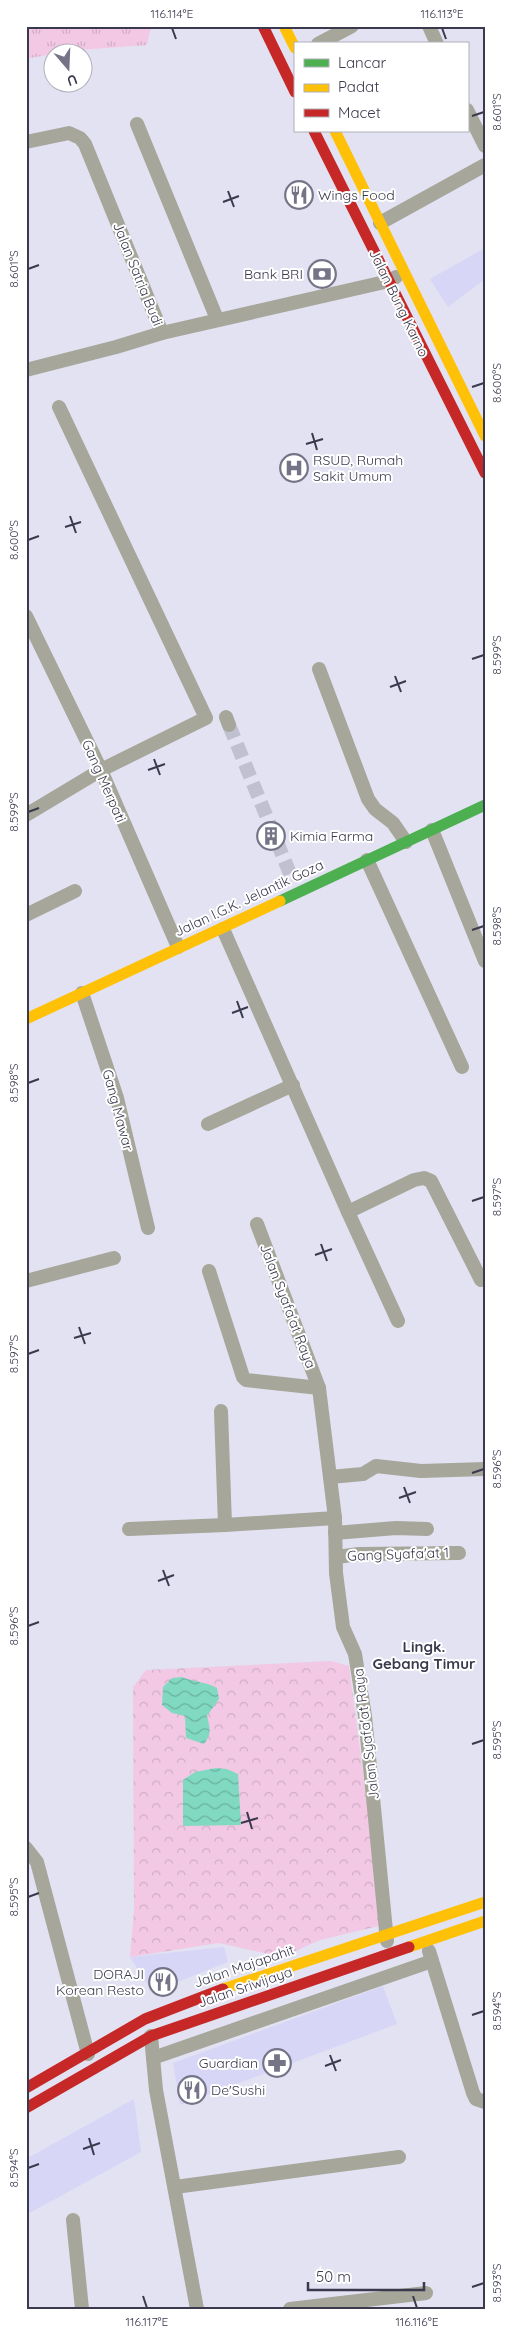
<svg xmlns="http://www.w3.org/2000/svg" width="511" height="2335" viewBox="0 0 511 2335" font-family="Quicksand,sans-serif">
  <style>
    .built { fill: #d8d6f7 }
    .grass { fill: url(#grass-tufts) }
    .park { fill: url(#park-crowns) }
    .water { fill: url(#water-waves) }
    .lines { fill: none; stroke-linecap: round; stroke-linejoin: round }
    .street-tunnel { stroke: #c0c0d1; stroke-width: 14; stroke-dasharray: 14 7; stroke-linecap: butt }
    .street { stroke: #a6a69a; stroke-width: 14 }
    .fast { stroke: #4caf50; stroke-width: 11 }
    .slow { stroke: #ffc107; stroke-width: 11 }
    .jam { stroke: #c62828; stroke-width: 11 }
    .ticks { fill: none; stroke: #3a394d; stroke-width: 2 }
    .labels { text-anchor: middle; stroke-width: 4; stroke-linejoin: round; paint-order: stroke }
    .poi-label { font-size: 14px; fill: #3a394d; stroke: #fff; text-anchor: start }
    .street-label { font-size: 14px; fill: #3a394d; stroke: #fff }
    .neighbourhood-label { font-size: 15px; font-weight: bold; fill: #3a394d; stroke: #fff }
    .neatline { fill: none; stroke: #3a394d; stroke-width: 2 }
    .ticks-label { font-size: 12px; text-anchor: middle; fill: #3a394d }
  </style>
  <defs>
    <pattern id="grass-tufts" width="24" height="20" patternUnits="userSpaceOnUse" patternTransform="scale(1.25)"><rect width="24" height="20" fill="#f2c8e4"/><path d="M3 7l-1-3M5 7V3M7 7l1-3M15 17l-1-3M17 17v-4M19 17l1-3" fill="none" stroke="#d0adc5"/></pattern>
    <pattern id="park-crowns" width="20" height="18" patternUnits="userSpaceOnUse" patternTransform="scale(1.25)"><rect width="20" height="18" fill="#f2c8e4"/><path d="M2 6a3 3 0 1 1 6 0M12 15a3 3 0 1 1 6 0" fill="none" stroke="#d0adc5"/></pattern>
    <pattern id="water-waves" width="16" height="10" patternUnits="userSpaceOnUse" patternTransform="scale(1.25)"><rect width="16" height="10" fill="#80d9c0"/><path d="M0 5q4-4 8 0t8 0" fill="none" stroke="#6ab19e"/></pattern>
  </defs>
  <rect width="100%" height="100%" fill="#e2e2f2"/>
  <g class="built">
    <polygon points="485,248 485,279 448,307 430,279"/>
    <polygon points="224,1947 228,1962 152,1992 130,1957"/>
    <polygon points="383,1986 397,2024 180,2105 173,2063"/>
    <polygon points="134,2099 141,2152 26,2215 26,2159"/>
  </g>
  <polygon class="grass" points="26,26 151,26 147,45 52,52 52,54 26,59"/>
  <polygon class="park" points="331,1661 349,1666 383,1925 320,1940 282,1957 219,1943 130,1957 134,1911 133,1687 146,1670"/>
  <g class="water">
    <path d="M182 1677C194 1682 207 1682 217 1688L219 1699 207 1716C210 1728 212 1734 204 1744L186 1738 185 1716 172 1713 162 1705 163 1687 172 1678Z"/>
    <polygon points="216,1768 227,1769 238,1774 241,1825 183,1826 183,1780 195,1772"/>
  </g>
  <g class="lines">
    <polyline class="street-tunnel" points="229,725 293,881"/>
    <g class="street">
      <polyline points="429,26 437,44"/>
      <polyline points="318,44 352,26"/>
      <polyline points="467,110 485,146"/>
      <polyline points="137,124 217,319"/>
      <polyline points="26,142 69,133 80,138 85,144 162,333 389,281 396,277"/>
      <polyline points="380,223 485,165"/>
      <polyline points="26,370 116,347 162,333"/>
      <polyline points="26,616 101,770 178,947"/>
      <polyline points="319,669 368,799 375,809 393,823 406,842"/>
      <polyline points="226,717 229,725"/>
      <polyline points="26,815 101,770 206,718 59,407"/>
      <polyline points="432,830 485,961"/>
      <polyline points="367,860 462,1067"/>
      <polyline points="26,915 75,891"/>
      <polyline points="223,929 348,1212 398,1321"/>
      <polyline points="82,993 117,1098 148,1228"/>
      <polyline points="208,1124 293,1085"/>
      <polyline points="348,1212 414,1180 424,1178 431,1181 481,1280"/>
      <polyline points="257,1224 319,1388"/>
      <polyline points="209,1271 243,1377 246,1380 319,1388 335,1518 336,1573 343,1627 355,1654 365,1716 387,1941"/>
      <polyline points="26,1281 114,1258"/>
      <polyline points="221,1411 225,1525"/>
      <polyline points="330,1477 363,1474 376,1466 421,1471 485,1469"/>
      <polyline points="129,1529 225,1525 335,1518"/>
      <polyline points="335,1533 396,1528 427,1529"/>
      <polyline points="337,1557 359,1554 459,1553"/>
      <polyline points="26,1848 37,1862 88,2054"/>
      <polyline points="429,1951 473,2093 476,2099 485,2102"/>
      <polyline points="151,2036 156,2090 197,2309"/>
      <polyline points="153,2058 432,1961"/>
      <polyline points="175,2187 399,2157"/>
      <polyline points="73,2220 82,2309"/>
      <polyline points="290,2309 426,2293"/>
    </g>
    <polyline class="fast" points="280,901 485,805"/>
    <g class="slow">
      <polyline points="284,26 295,48"/>
      <polyline points="335,131 485,436"/>
      <polyline points="26,1019 280,901"/>
      <polyline points="409,1947 485,1921"/>
      <polyline points="223,1989 485,1902"/>
    </g>
    <g class="jam">
      <polyline points="263,26 295,92"/>
      <polyline points="314,131 485,473"/>
      <polyline points="26,2088 145,2019 223,1989"/>
      <polyline points="26,2108 151,2036 409,1947"/>
    </g>
  </g>
  <path class="ticks" d="M172 28 176 39M442 28 446 39M472 116 484 112M228 191 234 207M223 202 239 196M28 269 39 265M472 387 484 383M312 433 317 450M306 444 323 439M70 516 76 533M65 527 81 522M28 540 39 536M472 659 484 655M395 676 401 692M390 687 406 681M154 759 160 775M148 770 165 764M28 812 39 808M472 930 484 926M237 1001 243 1018M232 1013 248 1007M28 1083 39 1079M472 1201 484 1197M321 1244 327 1261M315 1255 332 1249M79 1327 85 1344M74 1338 91 1333M28 1354 39 1350M472 1473 484 1469M404 1487 410 1503M399 1498 416 1492M163 1570 169 1586M158 1581 174 1575M28 1626 39 1622M472 1744 484 1740M247 1812 252 1829M241 1823 258 1818M28 1897 39 1893M472 2015 484 2011M330 2055 336 2071M325 2066 341 2060M89 2138 94 2155M83 2149 100 2143M28 2168 39 2164M472 2287 484 2283M143 2296 147 2308M413 2296 417 2308"/>
  <defs>
    <symbol id="restaurant-ring" viewBox="-11 -11 22 22"><circle r="9.5" fill="#fff" stroke="#757487" stroke-width="1.5"/><path d="M-5-6h1v4h1v-4h1v4h1v-4h1v5L-1.5 .5V6h-2V.5L-5-1ZM5-6V6H3V1.5H1.5Q1.5-4 5-6Z" fill="#757487"/></symbol>
    <symbol id="bank-ring" viewBox="-11 -11 22 22"><circle r="9.5" fill="#fff" stroke="#757487" stroke-width="1.5"/><path d="M-6-4H6V4H-6ZM0-2.3a2.3 2.3 0 1 0 0 4.6a2.3 2.3 0 1 0 0-4.6Z" fill="#757487"/></symbol>
    <symbol id="hospital-ring" viewBox="-11 -11 22 22"><circle r="9.5" fill="#fff" stroke="#757487" stroke-width="1.5"/><path d="M-5-5h3v3.5h4V-5h3V5h-3V1.5h-4V5h-3Z" fill="#757487"/></symbol>
    <symbol id="building-ring" viewBox="-11 -11 22 22"><circle r="9.5" fill="#fff" stroke="#757487" stroke-width="1.5"/><path d="M-4-6H4V6H1V3H-1V6H-4ZM-2.5-4.3h1.7v1.8h-1.7ZM.8-4.3h1.7v1.8H.8ZM-2.5-1h1.7V.8h-1.7ZM.8-1h1.7V.8H.8Z" fill="#757487"/></symbol>
    <symbol id="pharmacy-ring" viewBox="-11 -11 22 22"><circle r="9.5" fill="#fff" stroke="#757487" stroke-width="1.5"/><path d="M-2-6h4v4h4v4h-4v4h-4v-4h-4v-4h4Z" fill="#757487"/></symbol>
  </defs>
  <g fill-rule="evenodd">
    <use href="#restaurant-ring" x="283" y="179" width="32" height="32"/>
    <use href="#bank-ring" x="306" y="258" width="32" height="32"/>
    <use href="#hospital-ring" x="278" y="452" width="32" height="32"/>
    <use href="#building-ring" x="255" y="820" width="32" height="32"/>
    <use href="#restaurant-ring" x="147" y="1966" width="32" height="32"/>
    <use href="#pharmacy-ring" x="261" y="2047" width="32" height="32"/>
    <use href="#restaurant-ring" x="176" y="2074" width="32" height="32"/>
  </g>
  <g class="labels">
    <g class="poi-label">
      <text x="318" y="200">Wings Food</text>
      <text x="303" y="279" text-anchor="end">Bank BRI</text>
      <text x="313" y="465">RSUD, Rumah<tspan x="313" dy="16">Sakit Umum</tspan></text>
      <text x="290" y="841">Kimia Farma</text>
      <text x="144" y="1979" text-anchor="end">DORAJI<tspan x="144" dy="16">Korean Resto</tspan></text>
      <text x="258" y="2068" text-anchor="end">Guardian</text>
      <text x="211" y="2095">De'Sushi</text>
    </g>
    <g class="street-label">
      <text transform="translate(138 274) rotate(68)" y="5">Jalan Satria Budi</text>
      <text transform="translate(399 303) rotate(64)" y="5">Jalan Bung Karno</text>
      <text transform="translate(104 781) rotate(66)" y="5">Gang Merpati</text>
      <text transform="translate(249 898) rotate(-25)" y="5">Jalan I.G.K. Jelantik Goza</text>
      <text transform="translate(118 1110) rotate(75)" y="5">Gang Mawar</text>
      <text transform="translate(288 1306) rotate(69)" y="5">Jalan Syafa'at Raya</text>
      <text transform="translate(398 1554) rotate(-2)" y="5">Gang Syafa'at 1</text>
      <text transform="translate(366 1734) rotate(-97)" y="5">Jalan Syafa'at Raya</text>
      <text transform="translate(244 1966) rotate(-19)" y="5">Jalan Majapahit</text>
      <text transform="translate(245 1987) rotate(-19)" y="5">Jalan Sriwijaya</text>
    </g>
    <g class="neighbourhood-label">
      <text x="424" y="1652">Lingk.<tspan x="424" dy="17">Gebang Timur</tspan></text>
    </g>
  </g>
  <rect width="511" height="2335" fill="none" stroke="#ffffff" stroke-width="55"/>
  <rect x="294" y="42" width="175" height="90" fill="#ffffff" stroke="#b0b0b8"/>
  <rect x="304" y="59" width="25" height="8" fill="#4caf50" stroke="#b0b0b8"/>
  <text x="338" y="68" font-size="15" fill="#3a394d">Lancar</text>
  <rect x="304" y="84" width="25" height="8" fill="#ffc107" stroke="#b0b0b8"/>
  <text x="338" y="92" font-size="15" fill="#3a394d">Padat</text>
  <rect x="304" y="109" width="25" height="8" fill="#c62828" stroke="#b0b0b8"/>
  <text x="338" y="118" font-size="15" fill="#3a394d">Macet</text>
  <g transform="translate(68 68) rotate(161)"><circle r="24" fill="#ffffff" stroke="#b0b0b8"/>
  <path d="M0-4L9 19L0 12L-9 19Z" fill="#757487"/>
  <text y="-8" font-size="14" font-weight="bold" text-anchor="middle" fill="#3a394d">U</text>
  </g>
  <path d="M308 2282v8h116v-8" fill="none" stroke="#3a394d" stroke-width="2.5"/>
  <text x="316" y="2282" font-size="15" fill="#3a394d" stroke="#ffffff" stroke-width="4" paint-order="stroke">50 m</text>
  <rect x="28" y="28" width="456" height="2280" class="neatline"/>
  <g class="ticks-label">
    <text x="172" y="18">116.114°E</text>
    <text x="442" y="18">116.113°E</text>
    <text transform="translate(497 112) rotate(-90)" y="4">8.601°S</text>
    <text transform="translate(14 269) rotate(-90)" y="4">8.601°S</text>
    <text transform="translate(497 383) rotate(-90)" y="4">8.600°S</text>
    <text transform="translate(14 540) rotate(-90)" y="4">8.600°S</text>
    <text transform="translate(497 655) rotate(-90)" y="4">8.599°S</text>
    <text transform="translate(14 812) rotate(-90)" y="4">8.599°S</text>
    <text transform="translate(497 926) rotate(-90)" y="4">8.598°S</text>
    <text transform="translate(14 1083) rotate(-90)" y="4">8.598°S</text>
    <text transform="translate(497 1197) rotate(-90)" y="4">8.597°S</text>
    <text transform="translate(14 1354) rotate(-90)" y="4">8.597°S</text>
    <text transform="translate(497 1469) rotate(-90)" y="4">8.596°S</text>
    <text transform="translate(14 1626) rotate(-90)" y="4">8.596°S</text>
    <text transform="translate(497 1740) rotate(-90)" y="4">8.595°S</text>
    <text transform="translate(14 1897) rotate(-90)" y="4">8.595°S</text>
    <text transform="translate(497 2011) rotate(-90)" y="4">8.594°S</text>
    <text transform="translate(14 2168) rotate(-90)" y="4">8.594°S</text>
    <text transform="translate(497 2283) rotate(-90)" y="4">8.593°S</text>
    <text x="147" y="2326">116.117°E</text>
    <text x="417" y="2326">116.116°E</text>
  </g>
</svg>
